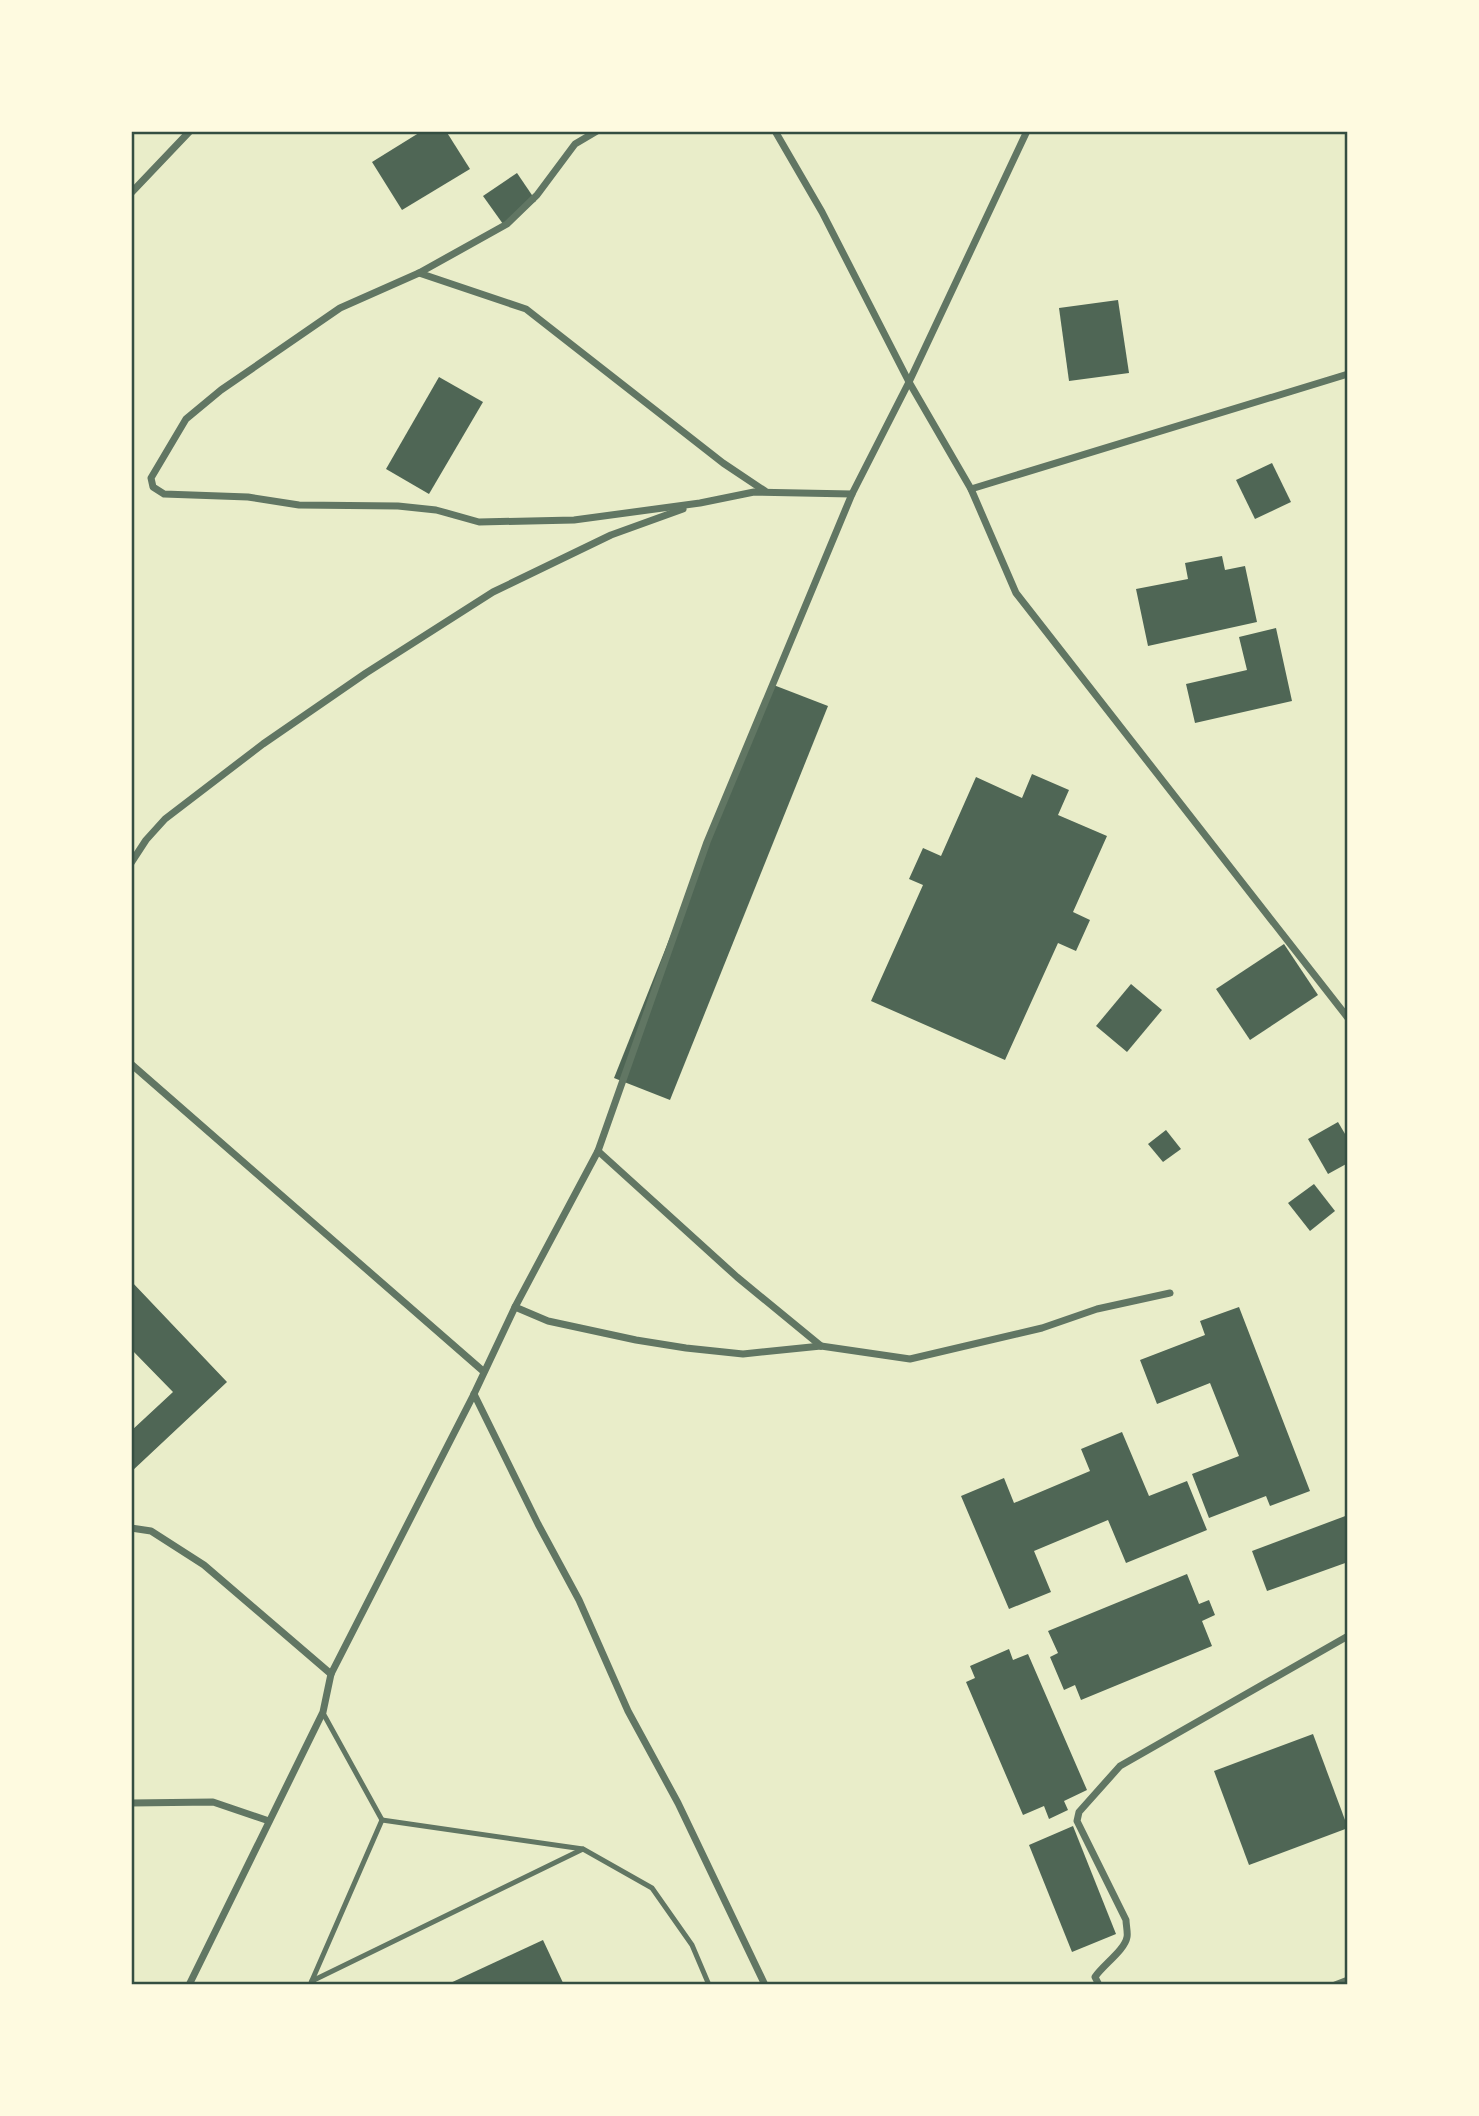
<svg xmlns="http://www.w3.org/2000/svg" width="1479" height="2116" viewBox="0 0 1479 2116" font-family="'Golos Text',sans-serif">
  <style>
    .building { fill: #4f6655 }
    .lines { fill: none; stroke-linecap: round; stroke-linejoin: round }
    .service { stroke: #617663; stroke-width: 5 }
    .minor { stroke: #617663; stroke-width: 7 }
    .neatline { fill: none; stroke: #344e41; stroke-width: 2.5 }
  </style>
  <rect width="100%" height="100%" fill="#e9edc9"/>
  <g class="building">
    <polygon points="422,131 446,131 470,169 402,210 372,162"/>
    <polygon points="517,173 536,201 503,224 483,196"/>
    <polygon points="1118,300 1129,373 1069,381 1059,308"/>
    <polygon points="439,377 483,402 429,494 386,469"/>
    <polygon points="1272,463 1291,502 1255,519 1236,480"/>
    <polygon points="1222,556 1225,570 1245,566 1257,622 1148,646 1136,589 1188,579 1185,563"/>
    <polygon points="1276,628 1292,701 1195,723 1186,684 1247,670 1239,637"/>
    <polygon points="771,684 828,706 670,1100 614,1078"/>
    <polygon points="1032,774 1069,790 1058,815 1107,836 1073,912 1090,920 1076,951 1058,943 1005,1060 871,1001 923,885 909,879 923,848 941,856 976,777 1022,798"/>
    <polygon points="1284,944 1318,995 1250,1040 1216,989"/>
    <polygon points="1131,984 1162,1010 1127,1052 1096,1026"/>
    <polygon points="1338,1122 1348,1139 1348,1163 1328,1174 1308,1139"/>
    <polygon points="1166,1130 1181,1149 1163,1162 1148,1144"/>
    <polygon points="1314,1184 1335,1211 1310,1231 1288,1203"/>
    <polygon points="131,1281 227,1382 131,1472 131,1431 173,1392 131,1349"/>
    <polygon points="1239,1307 1310,1491 1270,1506 1266,1496 1209,1518 1192,1474 1239,1456 1210,1383 1157,1404 1140,1360 1205,1335 1200,1321"/>
    <polygon points="1122,1432 1149,1496 1187,1481 1207,1530 1126,1563 1108,1520 1034,1551 1051,1592 1009,1609 961,1496 1004,1478 1014,1503 1090,1471 1081,1449"/>
    <polygon points="1348,1515 1348,1562 1267,1591 1252,1551"/>
    <polygon points="1187,1574 1199,1604 1209,1600 1215,1615 1202,1621 1212,1646 1081,1700 1075,1685 1064,1690 1050,1657 1058,1653 1048,1631"/>
    <polygon points="1009,1649 1013,1660 1028,1654 1087,1790 1064,1801 1068,1810 1049,1819 1044,1806 1023,1815 966,1682 975,1678 970,1666"/>
    <polygon points="1313,1734 1348,1828 1249,1865 1214,1771"/>
    <polygon points="1073,1826 1116,1934 1072,1952 1029,1845"/>
    <polygon points="543,1940 564,1985 446,1985"/>
  </g>
  <g class="lines">
    <g class="service">
      <polyline points="323,1713 382,1820"/>
      <polyline points="382,1820 583,1849 652,1888 692,1945 709,1985"/>
      <polyline points="312,1981 583,1849"/>
      <polyline points="310,1985 382,1820"/>
    </g>
    <g class="minor">
      <polyline points="597,131 575,144 537,195 507,224 419,273 340,308 221,390 186,419 151,478 153,487 164,494 248,497 299,505 398,506 436,510 479,522 574,520 700,503 754,492 852,494"/>
      <polyline points="775,131 822,212 909,382 971,489 1016,593 1348,1018"/>
      <polyline points="131,193 190,131"/>
      <polyline points="419,273 526,309 723,463 765,491"/>
      <polyline points="971,489 1348,374"/>
      <polyline points="131,863 146,840 165,819 263,744 366,673 493,592 611,535 683,509"/>
      <polyline points="131,1064 483,1371"/>
      <polyline points="598,1151 737,1277 821,1346"/>
      <polyline points="515,1307 548,1321 636,1340 686,1348 743,1354 821,1346 910,1359 1042,1328 1097,1309 1170,1293"/>
      <polyline points="474,1394 538,1524 579,1600 628,1711 678,1803 765,1985"/>
      <polyline points="131,1528 151,1531 204,1565 331,1674"/>
      <polyline points="131,1803 213,1802 269,1821"/>
      <polyline points="189,1985 323,1712 331,1674 474,1394 515,1307 598,1151 707,842 852,494 909,382 1027,131"/>
      <path d="M1099 1985 1095 1977C1103 1965 1125 1950 1127 1937 1128 1933 1126 1925 1126 1920L1077 1821 1079 1812 1120 1766 1348 1636"/>
      <polyline points="1335,1985 1348,1980"/>
    </g>
  </g>
  <rect width="1479" height="2116" fill="none" stroke="#fefae0" stroke-width="266"/>
  <rect x="133" y="133" width="1213" height="1850" class="neatline"/>
</svg>
